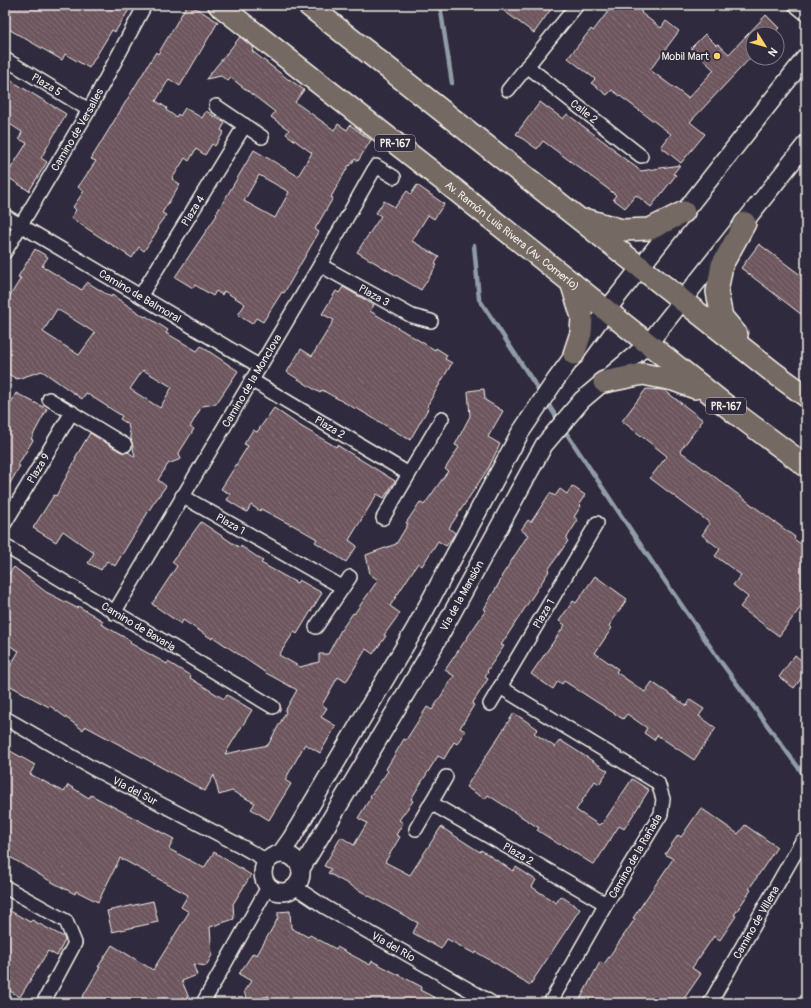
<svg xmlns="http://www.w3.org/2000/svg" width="811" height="1008" viewBox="0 0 811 1008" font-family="Pangolin,sans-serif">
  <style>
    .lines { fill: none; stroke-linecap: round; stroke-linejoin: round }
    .stream { stroke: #909ca6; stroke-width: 4.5 }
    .building { fill: url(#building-back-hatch); stroke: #f4f1e8; fill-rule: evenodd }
    .minor-casing { stroke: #f4f1e8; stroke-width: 16 }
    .tertiary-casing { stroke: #f4f1e8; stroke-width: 20 }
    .primary-casing { stroke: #f4f1e8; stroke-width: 24 }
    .minor { stroke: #2f2a3d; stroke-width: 13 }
    .tertiary { stroke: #2f2a3d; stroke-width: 17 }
    .primary { stroke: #756964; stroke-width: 21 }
    .poi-dot { fill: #ffd166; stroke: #2f2a3d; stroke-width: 1.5 }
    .labels { text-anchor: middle; stroke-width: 4; stroke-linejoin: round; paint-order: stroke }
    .shield { fill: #2f2a3d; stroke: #b9b5b5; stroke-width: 1 }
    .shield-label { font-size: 10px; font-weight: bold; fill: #f4f1e8 }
    .poi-label { font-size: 11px; fill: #f4f1e8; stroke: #2f2a3d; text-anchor: end }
    .street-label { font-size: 11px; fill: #f4f1e8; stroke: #2f2a3d }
  </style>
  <defs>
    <pattern id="building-back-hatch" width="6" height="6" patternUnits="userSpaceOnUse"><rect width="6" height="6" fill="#6e575f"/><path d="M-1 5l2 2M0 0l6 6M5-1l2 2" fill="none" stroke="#837076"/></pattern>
  </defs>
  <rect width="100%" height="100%" fill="#2f2a3d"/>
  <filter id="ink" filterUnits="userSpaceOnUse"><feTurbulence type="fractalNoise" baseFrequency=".025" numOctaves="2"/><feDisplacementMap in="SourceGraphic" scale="8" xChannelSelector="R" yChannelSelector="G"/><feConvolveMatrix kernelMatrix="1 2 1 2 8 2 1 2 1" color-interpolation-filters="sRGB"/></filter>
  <g filter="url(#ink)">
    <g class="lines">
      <g class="stream">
        <polyline points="440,5 452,83"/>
        <polyline points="474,245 479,299 542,395"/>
        <polyline points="546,401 559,421"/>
        <polyline points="563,428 654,565 718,658 806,778"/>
      </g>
    </g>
    <g class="building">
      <polygon points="5,5 132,5 115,32 112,30 89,68 65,54 62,60 5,27"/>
      <polygon points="187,5 191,5 218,22 180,86 169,79 156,101 167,108 166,110 176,117 178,114 180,116 185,108 202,118 206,111 225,123 221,130 224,132 215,146 212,144 205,155 196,149 189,161 185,158 172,179 180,184 162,213 166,215 157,227 159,228 144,251 139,247 132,258 71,218 76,210 73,207 84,191 78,187 96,161 91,159 156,52 158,54"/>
      <polygon points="496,5 554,5 534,33"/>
      <polygon points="613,5 633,5 642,12 641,13 661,28 666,21 679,31 650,70 688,98 714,70 691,48 705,34 716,45 718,44 729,54 766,15 779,28 773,34 753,34 753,55 690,122 705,134 681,163 661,147 671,134 612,90 607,95 591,83 595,79 568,58 591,29 593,31"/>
      <path d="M240 37 254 48 252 51 289 80V79L304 90 295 102 334 130 338 124 347 130 350 125 371 140 358 161 355 159 350 166 349 165 331 197 333 198 315 229 319 232 284 293 282 292 263 322 256 318 252 324 238 315 245 304 224 291 222 295 216 291 213 296 195 285 193 288 175 277 217 215 216 214 254 150 298 176 312 153 286 134 289 130 271 117 275 112 231 78 228 81 221 76 206 79ZM259 175 289 192 275 218 244 201Z"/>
      <polygon points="5,77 66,114 41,158 47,162 29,191 6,176 27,143 19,139 22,132 5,121"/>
      <polygon points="540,102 563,119 567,114 615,150 614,151 641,171 680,165 673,174 676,175 651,207 636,195 625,208 613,199 616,195 543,141 537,149 516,134"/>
      <polygon points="417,185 444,204 434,219 428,215 412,241 439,257 435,264 437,265 421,290 357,252 381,216 376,213 384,201 395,207 407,191 411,194"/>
      <polygon points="759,244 806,279 806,318 741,268"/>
      <path d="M35 249 48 257 42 266 82 290 87 282 111 297 112 295 145 317 146 316 168 330 166 333 197 351 201 346 238 371 216 404 202 406 190 427 194 429 179 453 181 459 168 464 158 480 166 486 153 504 115 566 107 561 101 570 88 563 94 553 63 531 56 542 33 528 54 495 56 496 76 459 75 458 90 433 121 452H128L135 457 128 424 120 419 122 416 86 393 82 399 42 371 17 379 5 372V304L21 278 18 277ZM57 309 95 333 79 355 43 332ZM143 370 172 387 160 408 130 389Z"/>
      <polygon points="343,287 374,305 370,311 435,350 436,348 447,355 445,359 452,363 427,406 429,407 410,440 356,408 356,409 322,390 320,393 287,372 301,349 312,356 334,320 322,314 336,291 339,293"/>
      <polygon points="484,389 485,400 503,411 488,437 500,444 489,467 449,528 455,533 455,534 446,546 438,541 422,566 418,563 390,606 400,613 384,635 386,636 373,654 366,649 346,682 338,677 322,705 327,708 321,717 336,726 320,753 305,744 285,780 291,784 269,820 251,809 255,803 232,791 219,795 214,775 205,791 85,726 83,730 50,706 49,707 5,683 5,675 19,651 5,643 5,579 14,567 46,592 77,608 78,606 103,621 101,624 131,641 130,643 167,664 168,662 191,676 190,678 224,699 227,695 252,710 225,754 268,745 286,712 285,711 297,690 266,673 213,637 212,639 183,620 181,624 152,604 177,566 172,562 201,522 240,548 241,546 263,561 261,563 297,583 299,580 322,593 297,634 294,632 279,655 300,667 319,662 319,654 328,654 341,630 353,613 354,614 378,580 370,574 366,555 396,544 408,524 406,523 420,502 424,505 448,471 445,469 459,447 455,445 470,416 468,391"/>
      <polygon points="646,389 664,390 703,420 680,451 795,537 794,539 806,548 806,600 779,636 740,607 748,597 733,585 741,575 715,556 720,549 702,535 710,523 650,478 667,456 622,421"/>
      <polygon points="16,393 47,409 31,439 33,440 18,465 20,466 5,492 5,415"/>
      <polygon points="274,408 297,424 336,447 337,445 395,481 384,498 377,494 349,540 357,546 346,562 315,542 317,539 291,524 291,525 261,509 260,511 251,505 247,512 227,500 230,494 221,489 248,446 244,444 253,430 257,432"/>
      <polygon points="572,486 585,495 579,504 581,506 574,517 578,520 566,539 568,541 548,570 549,571 501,645 504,646 487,671 488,672 485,677 488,679 472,704 474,705 460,728 465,731 457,744 454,742 444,759 438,756 411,799 413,801 399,820 403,823 396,835 400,837 385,862 410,875 441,827 480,852 481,850 513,871 516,867 536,880 532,887 556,903 561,896 580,909 530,985 497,964 476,952 475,954 447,939 441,949 413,933 418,923 328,873 331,869 324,866 341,837 354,845 367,823 358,818 371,797 370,796 388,771 386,769 404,739 406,740 427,707 432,710 454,676 445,670 486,610 484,609 502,578 501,577 528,535 521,530 528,520 531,522 550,493 555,496 560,489 567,494"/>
      <polygon points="595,576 627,599 609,626 612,628 595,653 618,669 616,672 645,692 652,682 687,706 690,700 704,709 699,716 716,728 694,760 657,735 654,740 644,733 647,728 627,714 623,719 564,681 562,684 558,681 553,689 531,674 565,625 559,621 573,601 576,603"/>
      <polygon points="795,655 806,664 806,672 794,688 779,677"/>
      <polygon points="514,713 538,729 534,733 555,747 560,740 608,771 599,784 595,781 576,810 599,825 601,823 602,824 632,779 649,790 624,829 619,826 594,865 561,844 560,845 537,830 539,828 488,795 485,799 466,787"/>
      <polygon points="5,748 35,765 30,774 64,792 68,785 89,798 91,795 174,839 169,849 204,868 214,852 251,875 233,904 234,919 210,927 212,955 206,966 193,964 197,975 182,981 191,1003 172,1003 163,998 161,1003 79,1003 100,967 98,967 112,945 153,970 189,912 181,907 188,895 120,858 98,902 76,891 75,894 50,881 5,854"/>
      <polygon points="701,808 738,834 745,825 777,847 749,889 751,890 734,915 736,916 720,940 714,936 692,968 701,974 681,1003 578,1003 600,962 604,964 635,919 633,918 673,859 665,854 678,835 681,837"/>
      <polygon points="153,901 158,922 112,932 107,911"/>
      <polygon points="5,908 30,922 32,920 64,937 65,940 57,956 48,951 20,997 5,988"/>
      <polygon points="290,911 291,928 308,937 310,935 336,949 337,947 370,965 372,961 422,987 420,990 445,1003 265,1003 269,996 247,1001 244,991 251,981 239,974 253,953 257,955 278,918 278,912"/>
    </g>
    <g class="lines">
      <defs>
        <g id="minor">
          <polyline points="795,5 806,14"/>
          <path id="s1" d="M5 59 89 110"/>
          <path id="s2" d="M527 66 641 156"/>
          <polyline points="508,90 577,5"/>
          <polyline points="216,106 262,137"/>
          <path id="s3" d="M5 216 259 366"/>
          <path id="s4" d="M5 252 89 110 145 5"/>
          <path id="s5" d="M320 265 412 316 431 321"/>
          <path id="s6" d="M141 295 245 125"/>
          <path id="s7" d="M251 380 409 474"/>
          <polyline points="49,399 125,445"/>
          <path id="s8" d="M182 496 342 587"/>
          <polyline points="383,518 442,418"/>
          <path id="s9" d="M5 523 72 412"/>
          <path id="s10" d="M5 546 273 707"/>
          <path id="s11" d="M114 613 320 265 376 166 394 177"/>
          <polyline points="316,627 350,577"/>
          <polyline points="500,687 658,783 663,799 661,814 606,904 550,1003"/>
          <path id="s12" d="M490 704 597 523"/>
          <path id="s13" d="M5 718 94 769 241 846 267 861"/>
          <path id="s14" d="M431 803 606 904"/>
          <polyline points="416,829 446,777"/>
          <polyline points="5,887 66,921 75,943 43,1003"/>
          <path id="s15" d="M295 887 325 907 492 1003"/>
          <polyline points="203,1003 268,887"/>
          <path id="s16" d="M710 1003 802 841"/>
        </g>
        <g id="tertiary">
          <polyline points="281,853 291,839 416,627 520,433 555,381 606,311 806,57"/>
          <circle cx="282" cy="873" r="19"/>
          <path id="s17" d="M301 869 434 646 544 445 582 400 648 344 806 144"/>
        </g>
        <g id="primary">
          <path id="s18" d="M219 5 449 185 739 416 806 466"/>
          <polyline points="308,5 773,372 806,396"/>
          <polyline points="588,220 622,230 650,229 684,212"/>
          <polyline points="571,282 582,317 581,333 574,354"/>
          <polyline points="737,335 722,317 717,292 722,265 745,223"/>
          <polyline points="604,382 643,374 673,380 695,388"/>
        </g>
      </defs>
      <use href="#minor" class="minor-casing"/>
      <use href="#tertiary" class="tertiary-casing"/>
      <use href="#primary" class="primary-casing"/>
      <use href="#minor" class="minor"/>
      <use href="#tertiary" class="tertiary"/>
      <use href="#primary" class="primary"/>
    </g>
  </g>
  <circle class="poi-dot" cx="717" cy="56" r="4"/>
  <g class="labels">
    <g class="shield">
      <rect x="375" y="135" width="40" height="16" rx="3"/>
      <rect x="706" y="398" width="40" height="16" rx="3"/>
    </g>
    <g class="shield-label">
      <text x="395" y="147">PR-167</text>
      <text x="726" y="410">PR-167</text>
    </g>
    <g class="poi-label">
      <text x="709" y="60">Mobil Mart</text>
    </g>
    <g class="street-label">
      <text dy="4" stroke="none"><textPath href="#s1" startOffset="49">Plaza 5</textPath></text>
      <text dy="4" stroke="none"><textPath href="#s2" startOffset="73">Calle 2</textPath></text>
      <text dy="4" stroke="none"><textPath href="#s4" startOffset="142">Camino de Versalles</textPath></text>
      <text dy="4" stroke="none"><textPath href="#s6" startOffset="99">Plaza 4</textPath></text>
      <text dy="4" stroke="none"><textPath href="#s18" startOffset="373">Av. Ramón Luis Rivera (Av. Comerío)</textPath></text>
      <text dy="4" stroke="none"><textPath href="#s5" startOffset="62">Plaza 3</textPath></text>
      <text dy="4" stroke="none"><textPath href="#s3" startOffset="157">Camino de Balmoral</textPath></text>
      <text dy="4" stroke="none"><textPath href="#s11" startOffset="270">Camino de la Monclova</textPath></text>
      <text dy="4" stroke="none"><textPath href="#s7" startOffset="92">Plaza 2</textPath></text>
      <text dy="4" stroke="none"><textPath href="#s9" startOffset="64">Plaza 9</textPath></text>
      <text dy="4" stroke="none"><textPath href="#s8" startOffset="56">Plaza 1</textPath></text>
      <text dy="4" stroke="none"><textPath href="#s17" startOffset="317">Vía de la Mansión</textPath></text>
      <text dy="4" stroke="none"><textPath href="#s12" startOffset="105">Plaza 1</textPath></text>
      <text dy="4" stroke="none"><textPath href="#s10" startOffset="156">Camino de Bavaria</textPath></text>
      <text dy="4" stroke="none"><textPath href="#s13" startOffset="149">Vía del Sur</textPath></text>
      <text dy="4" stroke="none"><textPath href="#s14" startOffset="101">Plaza 2</textPath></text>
      <text transform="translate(635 856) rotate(-60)" y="4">Camino de la Rañada</text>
      <text dy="4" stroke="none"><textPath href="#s16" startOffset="93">Camino de Villena</textPath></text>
      <text dy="4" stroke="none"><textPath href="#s15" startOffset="115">Vía del Río</textPath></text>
    </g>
  </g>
  <rect width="811" height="1008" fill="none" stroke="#2f2a3d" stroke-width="20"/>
  <rect x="10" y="10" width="791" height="988" fill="none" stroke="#f4f1e8" stroke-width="1.5" filter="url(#ink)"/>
  <g transform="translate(765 46) rotate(127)"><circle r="19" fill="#2f2a3d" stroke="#7e7a81"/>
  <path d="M0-3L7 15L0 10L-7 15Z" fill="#ffd166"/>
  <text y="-6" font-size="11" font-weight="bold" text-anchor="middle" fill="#f4f1e8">N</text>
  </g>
</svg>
